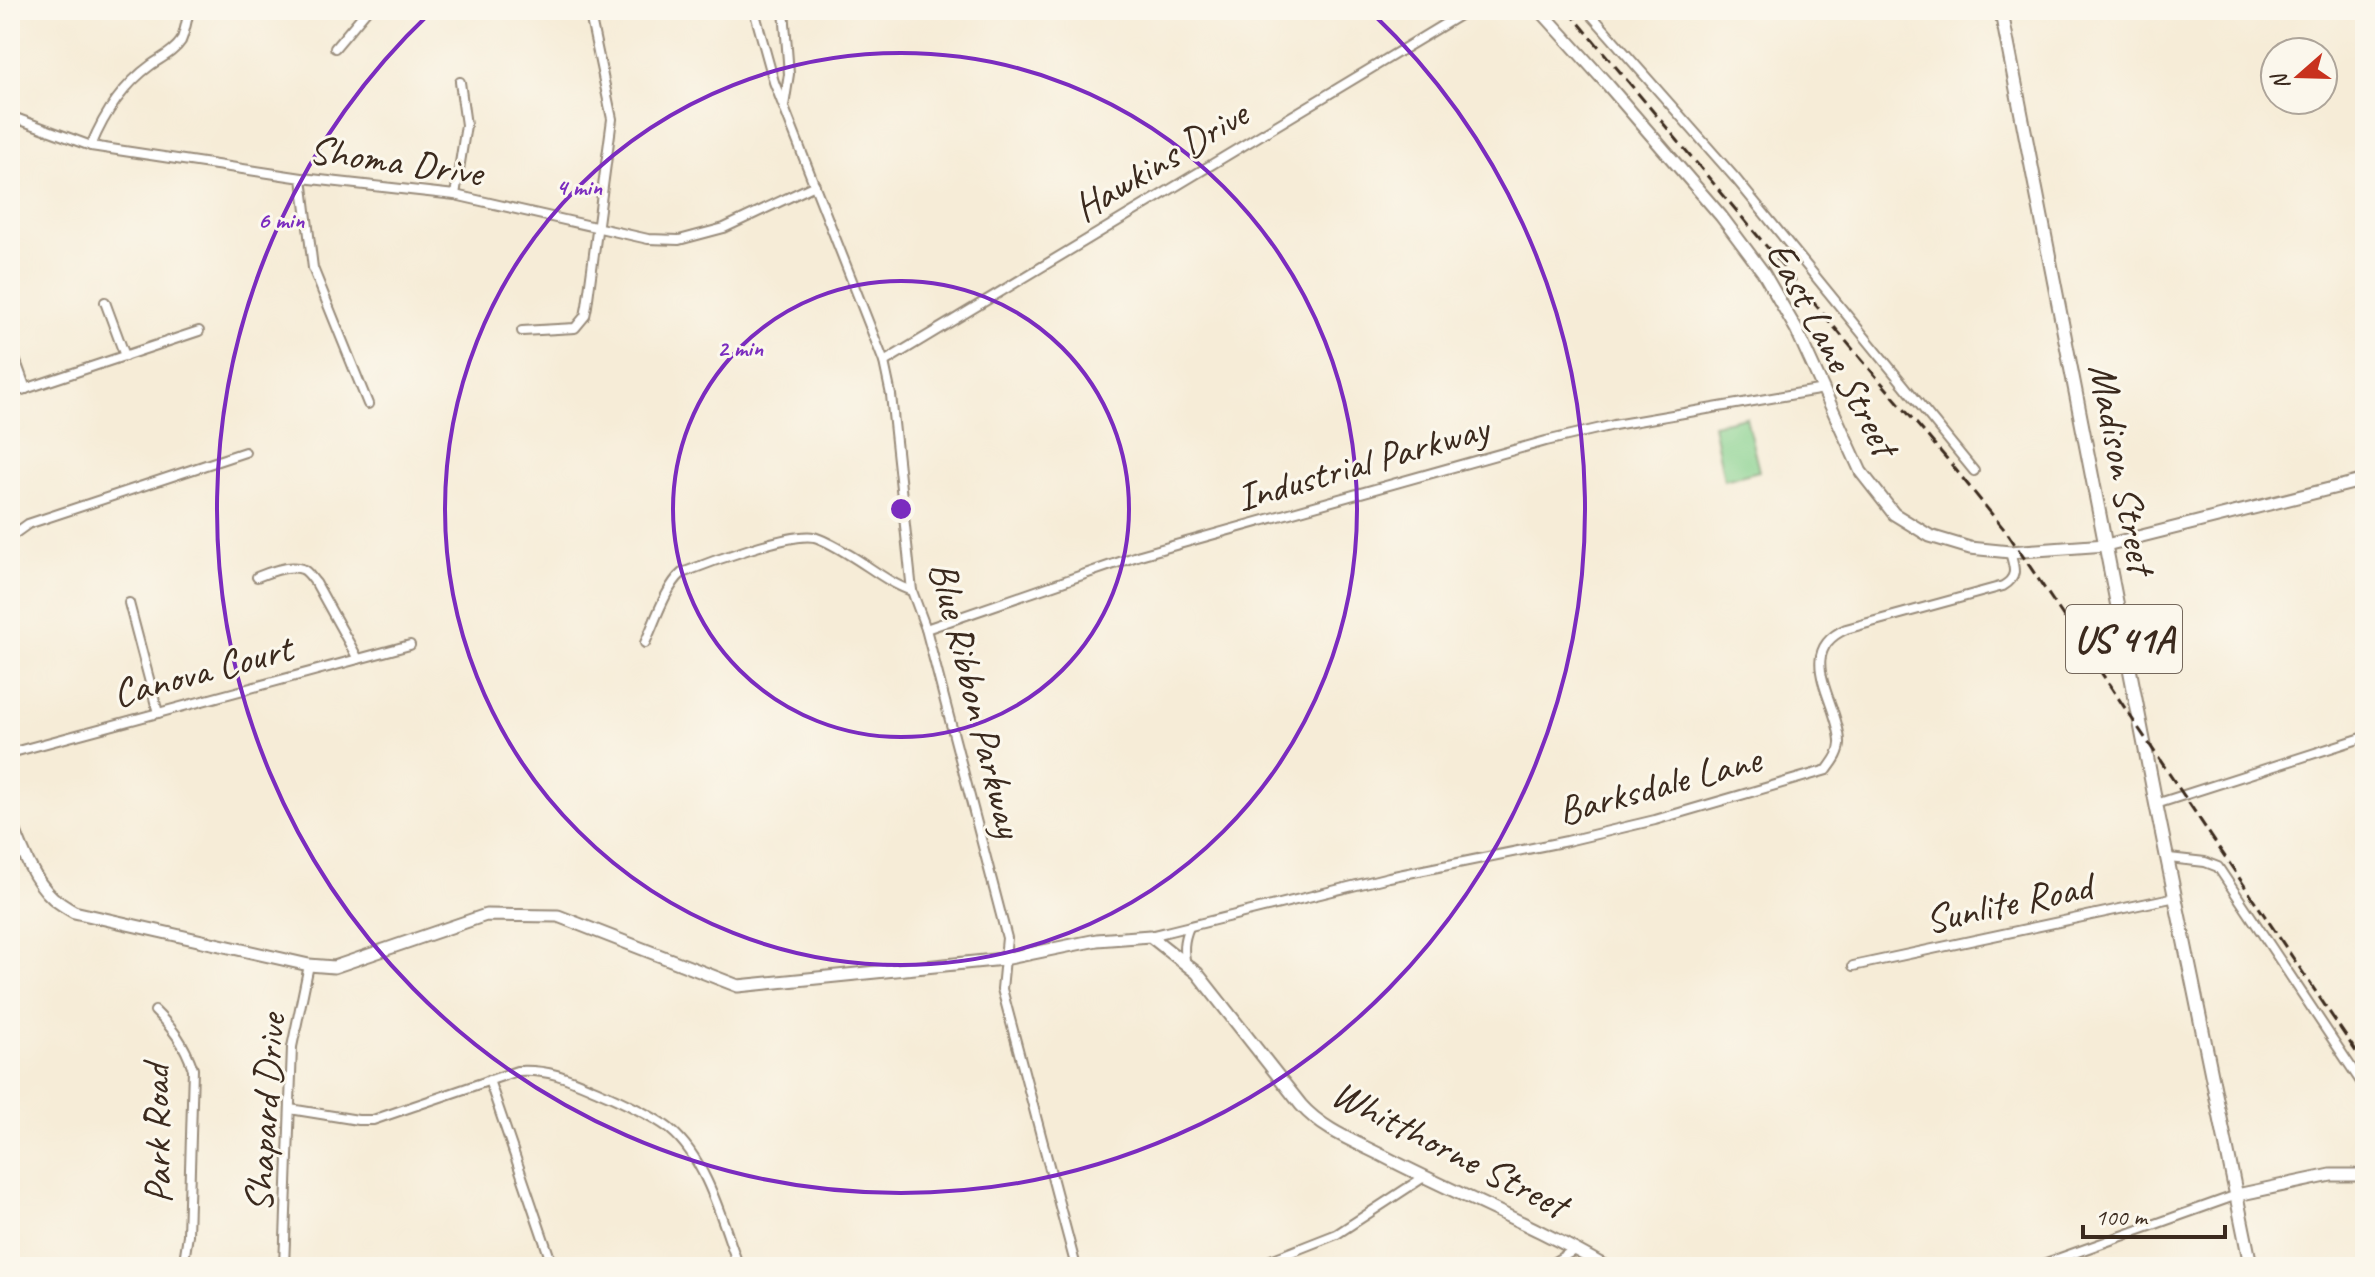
<svg xmlns="http://www.w3.org/2000/svg" width="2375" height="1277" viewBox="0 0 2375 1277" font-family="Caveat,sans-serif">
  <style>
    .green { fill: #85d08d; stroke: #607d56; stroke-width: 2 }
    .lines { fill: none; stroke-linecap: round; stroke-linejoin: round }
    .street-casing { stroke: #988b7a; stroke-width: 12 }
    .secondary-casing { stroke: #988b7a; stroke-width: 15 }
    .primary-casing { stroke: #988b7a; stroke-width: 16 }
    .street { stroke: #fff; stroke-width: 8 }
    .secondary { stroke: #fff; stroke-width: 11 }
    .primary { stroke: #fff; stroke-width: 12 }
    .rail { stroke: #3b2a1e; stroke-width: 3; stroke-dasharray: 12 6; stroke-linecap: butt }
    .ring { fill: none; stroke: #7b2cbf; stroke-width: 4 }
    .labels { text-anchor: middle; stroke-width: 6; stroke-linejoin: round; paint-order: stroke }
    .shield { fill: #fbf7ec; stroke: #75685c; stroke-width: 2 }
    .shield-label { font-size: 38px; font-weight: bold; fill: #3b2a1e }
    .street-label { font-size: 40px; fill: #3b2a1e; stroke: #fbf7ec }
    .centre { fill: #7b2cbf; stroke: #fbf7ec; stroke-width: 4 }
    .ring-label { font-size: 24px; text-anchor: middle; font-weight: bold; fill: #7b2cbf; stroke: #fbf7ec; stroke-width: 6; stroke-linejoin: round; paint-order: stroke }
  </style>
  <rect width="100%" height="100%" fill="#fbf7ec"/>
  <filter id="ink" filterUnits="userSpaceOnUse"><feTurbulence type="fractalNoise" baseFrequency=".0125" numOctaves="2"/><feDisplacementMap in="SourceGraphic" scale="16" xChannelSelector="R" yChannelSelector="G"/><feConvolveMatrix kernelMatrix="1 2 1 2 8 2 1 2 1" color-interpolation-filters="sRGB"/></filter>
  <filter id="wash" filterUnits="userSpaceOnUse"><feTurbulence type="fractalNoise" baseFrequency=".006" numOctaves="4" result="noise"/><feDisplacementMap in="SourceGraphic" scale="32" xChannelSelector="R" yChannelSelector="G"/><feGaussianBlur stdDeviation="1.8" result="paint"/><feColorMatrix in="noise" values="0 0 0 0 0 0 0 0 0 0 0 0 0 0 0 0 0 1.4 0 .05"/><feComposite in="paint" operator="in"/></filter>
  <g filter="url(#wash)">
    <rect width="100%" height="100%" fill="#f6ecd7"/>
    <polygon class="green" points="1746,417 1759,471 1724,480 1713,424"/>
  </g>
  <g filter="url(#ink)">
    <g class="lines">
      <defs>
        <g id="street">
          <polyline points="754,10 774,82 884,362 891,395 912,591 926,629 1007,938 1002,989 1076,1267"/>
          <polyline points="1587,10 1736,179 1974,471"/>
          <polyline points="335,48 367,10"/>
          <polyline points="784,106 789,74 784,10"/>
          <polyline points="10,116 91,146 302,178 455,195 648,239 679,240 724,228 815,185"/>
          <path d="M91 146C104 114 122 86 151 65 161 58 174 52 181 41 185 32 187 19 189 10"/>
          <polyline points="302,178 313,268 368,404"/>
          <polyline points="455,195 466,125 460,82"/>
          <polyline points="105,302 125,356"/>
          <polyline points="522,331 575,328 585,316 587,306 612,119 589,10"/>
          <polyline points="10,345 26,389"/>
          <polyline points="884,362 1468,10"/>
          <polyline points="10,394 199,331"/>
          <polyline points="10,537 28,524 245,452"/>
          <path d="M257 577C269 572 290 564 302 569 308 571 312 579 316 583L358 659"/>
          <polyline points="129,603 158,713"/>
          <polyline points="926,629 1140,555 1546,441 1614,425 1824,389"/>
          <path d="M645 643C654 624 666 586 682 573 707 563 791 532 814 537 825 540 838 548 848 554 869 566 888 583 912 591"/>
          <polyline points="10,753 410,645"/>
          <polyline points="2156,804 2365,737"/>
          <polyline points="2169,858 2205,862 2218,867 2365,1088"/>
          <path d="M1150 936 1389 877 1567 841 1655 820 1827 770C1833 762 1841 752 1840 741 1838 702 1793 652 1846 629L2003 586C2019 577 2014 567 2010 552"/>
          <path d="M1186 965C1183 951 1183 941 1189 927"/>
          <polyline points="1853,966 2176,897"/>
          <path d="M155 1011C174 1030 184 1043 193 1069L188 1235 183 1267"/>
          <polyline points="489,1080 553,1267"/>
          <path d="M290 1109 358 1120H373L517 1071C550 1069 570 1079 600 1092 617 1099 657 1118 671 1130 707 1160 723 1224 739 1267"/>
          <polyline points="284,1267 292,1047 309,965"/>
          <polyline points="1253,1267 1337,1234 1424,1177"/>
          <polyline points="1546,1267 1576,1249"/>
          <polyline points="2035,1267 2237,1195"/>
        </g>
        <g id="secondary">
          <polyline points="1540,10 1608,85 1721,216 1763,272 1796,329 1861,472 1894,514 1930,536 1970,548 2010,552 2106,545 2365,480"/>
          <path d="M10 818C20 844 31 878 53 898 59 903 67 908 74 912L309 965 334 967 486 915 558 916 738 986 1004 959 1097 940 1150 936 1197 973 1301 1105C1323 1130 1356 1142 1385 1157 1458 1195 1535 1225 1606 1267"/>
          <polyline points="2237,1195 2331,1175 2365,1175"/>
        </g>
        <polyline id="primary" points="2001,10 2156,804 2251,1267"/>
      </defs>
      <use href="#street" class="street-casing"/>
      <use href="#secondary" class="secondary-casing"/>
      <use href="#primary" class="primary-casing"/>
      <use href="#street" class="street"/>
      <use href="#secondary" class="secondary"/>
      <use href="#primary" class="primary"/>
      <polyline class="rail" points="1568,10 1861,359 1947,459 2008,534 2365,1065"/>
    </g>
  </g>
  <g class="ring">
    <circle cx="901" cy="509" r="228"/>
    <circle cx="901" cy="509" r="456"/>
    <path d="M1372 13A684 684 0 1 1 430 13"/>
  </g>
  <g class="labels">
    <rect class="shield" x="2066" y="605" width="116" height="68" rx="6"/>
    <g class="shield-label">
      <text x="2124" y="652">US 41A</text>
    </g>
    <g class="street-label">
      <text transform="translate(396 160) rotate(8)" y="14">Shoma Drive</text>
      <text transform="translate(1160 160) rotate(-31)" y="14">Hawkins Drive</text>
      <text transform="translate(1833 348) rotate(62)" y="14">East Lane Street</text>
      <text transform="translate(1362 462) rotate(-16)" y="14">Industrial Parkway</text>
      <text transform="translate(2123 468) rotate(79)" y="14">Madison Street</text>
      <text transform="translate(202 670) rotate(-15)" y="14">Canova Court</text>
      <text transform="translate(977 699) rotate(76)" y="14">Blue Ribbon Parkway</text>
      <text transform="translate(1659 784) rotate(-15)" y="14">Barksdale Lane</text>
      <text transform="translate(2008 902) rotate(-12)" y="14">Sunlite Road</text>
      <text transform="translate(264 1113) rotate(-86)" y="14">Shapard Drive</text>
      <text transform="translate(156 1134) rotate(-91)" y="14">Park Road</text>
      <text transform="translate(1450 1148) rotate(27)" y="14">Whitthorne Street</text>
    </g>
  </g>
  <circle cx="901" cy="509" r="12" class="centre"/>
  <g class="ring-label">
    <text x="579" y="195">4 min</text>
    <text x="281" y="228">6 min</text>
    <text x="740" y="356">2 min</text>
  </g>
  <rect width="2375" height="1277" fill="none" stroke="#fbf7ec" stroke-width="40"/>
  <g transform="translate(2299 76) rotate(250)"><circle r="38" fill="#fbf7ec" stroke="#aea59a" stroke-width="2"/>
  <path d="M0-6L14 30L0 20L-14 30Z" fill="#c8321e"/>
  <text y="-12" font-size="22" font-weight="bold" text-anchor="middle" fill="#3b2a1e">N</text>
  </g>
  <path d="M2083 1225v12h142v-12" fill="none" stroke="#3b2a1e" stroke-width="4"/>
  <text x="2095" y="1225" font-size="24" fill="#3b2a1e" stroke="#fbf7ec" stroke-width="6" paint-order="stroke">100 m</text>
</svg>
